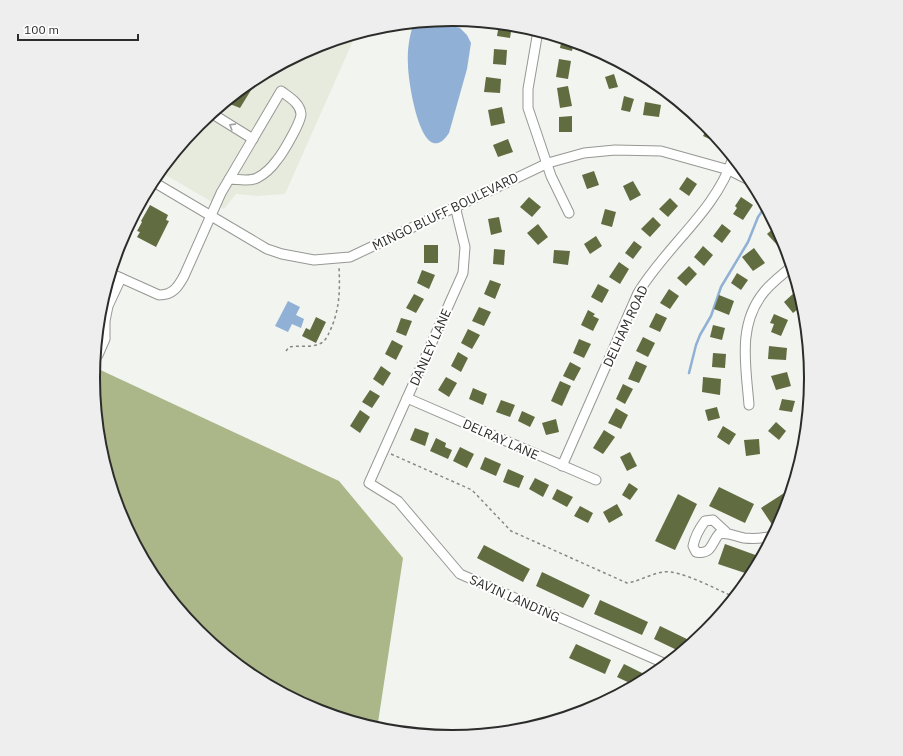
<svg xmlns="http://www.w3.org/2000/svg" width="903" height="756" viewBox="0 0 903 756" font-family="'IBM Plex Sans',sans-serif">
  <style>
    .built { fill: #e7ebde }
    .forest { fill: #abb789 }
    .water { fill: #90b1d5 }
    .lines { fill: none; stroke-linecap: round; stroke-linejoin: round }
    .stream { stroke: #90b1d5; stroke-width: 2.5 }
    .building { fill: #616c41 }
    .minor-casing { stroke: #969893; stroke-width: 11 }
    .path { stroke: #868884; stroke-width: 1.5; stroke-dasharray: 3 3; stroke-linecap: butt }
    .minor { stroke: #fff; stroke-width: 9 }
    .oneway { stroke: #a0a0a0 }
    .labels { text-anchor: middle; stroke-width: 4; stroke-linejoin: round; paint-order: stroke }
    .street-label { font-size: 13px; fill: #2c2d2b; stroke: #fff }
    .rim { fill: none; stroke: #2c2d2b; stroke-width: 2 }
  </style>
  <rect width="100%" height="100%" fill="#f2f4ef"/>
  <polygon class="built" points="356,34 285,194 258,196 236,194 224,209 159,171 198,124 252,79 314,46"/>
  <polygon class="forest" points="94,367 339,481 403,558 377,729 314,710 252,676 197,632 153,577 120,515 99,448 93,378"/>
  <g class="water">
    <path d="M431 21 460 28 467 35 471 43 467 69 449 133C422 174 408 81 408 65 407 51 409 36 414 23Z"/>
    <polygon points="288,301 300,307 296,315 304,319 301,328 292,324 288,332 275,326"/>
  </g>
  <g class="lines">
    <polyline class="stream" points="689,373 696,345 700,335 711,316 721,287 748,242 758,217 765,207"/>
  </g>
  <g class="building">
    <polygon points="499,24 512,25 510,38 497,36"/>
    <polygon points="562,38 574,42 572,51 560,48"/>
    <polygon points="494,49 507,50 506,65 493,64"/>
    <polygon points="559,59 571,61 568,79 556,77"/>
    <polygon points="614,74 618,87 609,89 605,77"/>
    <polygon points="486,77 501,79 500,93 484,92"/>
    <polygon points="253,79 256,82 240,108 225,102"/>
    <polygon points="568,86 572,106 560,108 557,88"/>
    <polygon points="667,93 676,100 673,104 664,96"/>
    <polygon points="624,96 634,99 630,112 621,110"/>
    <polygon points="645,102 661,105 659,117 643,115"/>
    <polygon points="502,107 505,123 491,126 488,110"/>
    <polygon points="572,116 572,132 559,132 559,117"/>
    <polygon points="708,127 716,137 714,141 703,136"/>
    <polygon points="508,139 513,152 498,157 493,145"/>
    <polygon points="594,171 599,185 587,189 582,175"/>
    <polygon points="687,177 697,184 689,196 679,189"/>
    <polygon points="633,181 641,195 630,201 623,186"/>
    <polygon points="529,197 541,207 532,217 520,207"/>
    <polygon points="741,197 753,205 743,220 733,214 737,208 735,206"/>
    <polygon points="670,198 678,206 668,217 659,209"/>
    <polygon points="150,205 168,215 166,220 169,221 156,247 137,237 140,232 137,231 142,222 141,221"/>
    <polygon points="605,209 616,212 612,227 601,224"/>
    <polygon points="499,217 502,232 491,235 488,219"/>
    <polygon points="653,217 661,225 650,237 641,229"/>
    <polygon points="538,224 548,237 538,245 527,233"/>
    <polygon points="722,224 731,231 722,243 713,236"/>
    <polygon points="776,226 784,242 779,247 767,234"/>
    <polygon points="596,236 602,246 590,254 584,244"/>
    <polygon points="634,241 642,247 633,259 625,253"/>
    <rect x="424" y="245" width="14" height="18"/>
    <polygon points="703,246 713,255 704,266 694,257"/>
    <polygon points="754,248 765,263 753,271 742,257"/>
    <polygon points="494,249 505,250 504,265 493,264"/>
    <polygon points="554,250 570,251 568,265 553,263"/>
    <polygon points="619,262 629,269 620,284 609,277"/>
    <polygon points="689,266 697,274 686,286 677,278"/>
    <polygon points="422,270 435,275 429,289 417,283"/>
    <polygon points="737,273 748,280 741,290 731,283"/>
    <polygon points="490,280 501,284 495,299 484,294"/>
    <polygon points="598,284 609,290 602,303 591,297"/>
    <polygon points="669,289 679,296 670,309 660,303"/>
    <polygon points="795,292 801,299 803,305 793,313 784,302"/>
    <polygon points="414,294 424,299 416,313 406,308"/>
    <polygon points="719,295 734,301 729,315 714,309"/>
    <polygon points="479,307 491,312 484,326 472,321"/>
    <polygon points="588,310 595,314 593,316 599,319 593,331 581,325"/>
    <polygon points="656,313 667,318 660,332 649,327"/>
    <polygon points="774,314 788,320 781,336 771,332 774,324 770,323"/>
    <polygon points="316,317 326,322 316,343 302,336 306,328 310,330"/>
    <polygon points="401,318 412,321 406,336 396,332"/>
    <polygon points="713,325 725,328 722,340 710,337"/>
    <polygon points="468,329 480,335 472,349 461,343"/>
    <polygon points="643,337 655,343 648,357 636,351"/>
    <polygon points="579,339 591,344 584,358 573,353"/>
    <polygon points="392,340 403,346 396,360 385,354"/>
    <polygon points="769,346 787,348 786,360 768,359"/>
    <polygon points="458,352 468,358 461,372 451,366"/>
    <polygon points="713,353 726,354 725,368 712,367"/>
    <polygon points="636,361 647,366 639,383 628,379"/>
    <polygon points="570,362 581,368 574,381 563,376"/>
    <polygon points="381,366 391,373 383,386 373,379"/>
    <polygon points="787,372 791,386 776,390 771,376"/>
    <polygon points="446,377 457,383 449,397 438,390"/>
    <polygon points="703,377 721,379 720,395 702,392"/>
    <polygon points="560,381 571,386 562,406 551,401"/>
    <polygon points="623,384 633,389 625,404 616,399"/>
    <polygon points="473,388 487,394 483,405 469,399"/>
    <polygon points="370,390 380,396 372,408 362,402"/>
    <polygon points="782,399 795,401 792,412 779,410"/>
    <polygon points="501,400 515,405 510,417 496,412"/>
    <polygon points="717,407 720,418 708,421 705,410"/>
    <polygon points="616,408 628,415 621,429 608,423"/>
    <polygon points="360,410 370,417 360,433 350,426"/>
    <polygon points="522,411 535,417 530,427 518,421"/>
    <polygon points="556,419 559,432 546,435 542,423"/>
    <polygon points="776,422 786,431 779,440 768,431"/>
    <polygon points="723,426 736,434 729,445 717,437"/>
    <polygon points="415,428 429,433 425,446 410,440"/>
    <polygon points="604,430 615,437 603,454 593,448"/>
    <polygon points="436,438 446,443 445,447 452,450 448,459 430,451"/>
    <polygon points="759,439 760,454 746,456 744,440"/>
    <polygon points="460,447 474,454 467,468 453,461"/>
    <polygon points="630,452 637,466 627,471 620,457"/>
    <polygon points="485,457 501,464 496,476 480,469"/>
    <polygon points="508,469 524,476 519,488 503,482"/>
    <polygon points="535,478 549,485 543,497 529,489"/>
    <polygon points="629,483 638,489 630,500 622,495"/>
    <polygon points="719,487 754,504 745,523 709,506"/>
    <polygon points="792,488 783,516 780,521 773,526 761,508"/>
    <polygon points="557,489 573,497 567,507 552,499"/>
    <polygon points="678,494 697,504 675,550 655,541"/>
    <polygon points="617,504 623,515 609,523 603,512"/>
    <polygon points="580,506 593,513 588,523 574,516"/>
    <polygon points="725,544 761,557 751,575 718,564"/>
    <polygon points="484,545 530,569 523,582 477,558"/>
    <polygon points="542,572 590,595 583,608 536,586"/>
    <polygon points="600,600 648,622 642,635 594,614"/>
    <polygon points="660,626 693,642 681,652 654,639"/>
    <polygon points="576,644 611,660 605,674 569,658"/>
    <polygon points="624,664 648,676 646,679 634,685 617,677"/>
  </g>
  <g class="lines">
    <defs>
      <g id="minor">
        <polyline points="538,31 528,89 528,108 551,176 569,213"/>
        <polyline points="211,113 253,139"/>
        <polyline points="152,181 267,249 282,254 314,260 350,257 548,163 584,153 615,150 661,151 729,170 751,181"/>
        <polyline points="455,206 465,247 463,273 369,483 398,501 460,574 666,664"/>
        <path d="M110 273 159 295C173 295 178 287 184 276L221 193 281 91C289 97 300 103 301 114 301 122 283 153 277 160 272 167 265 174 257 178 249 182 238 179 229 179"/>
        <polyline points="98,355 105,339 105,321 108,306 121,278"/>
        <polyline points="407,398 596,480"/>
        <path d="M749 405C746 366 737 325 764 292 771 283 782 275 791 267"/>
        <path d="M562 466 638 293C667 245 715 212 733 158"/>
        <path d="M726 532 713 520 705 521C699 529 695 536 693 546L696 552C712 555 711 543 719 534 728 532 734 536 744 538 753 539 764 538 772 536"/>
      </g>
    </defs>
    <use href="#minor" class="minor-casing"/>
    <g class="path">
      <path d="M286 351 289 347C298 345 310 348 319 344 324 343 327 337 329 333 340 310 340 291 339 266"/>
      <path d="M391 454 472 490 511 531 627 583C640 581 650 574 663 572 679 569 718 590 734 597"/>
    </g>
    <use href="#minor" class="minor"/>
  </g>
  <defs><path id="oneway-chevron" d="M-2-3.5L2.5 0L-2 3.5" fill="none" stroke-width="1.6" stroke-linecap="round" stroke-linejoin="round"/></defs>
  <use class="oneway" href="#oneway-chevron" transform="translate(232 126) rotate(-148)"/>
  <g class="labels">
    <g class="street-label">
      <text transform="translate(445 211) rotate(-26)" y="5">MINGO BLUFF BOULEVARD</text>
      <text transform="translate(625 326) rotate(-65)" y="5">DELHAM ROAD</text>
      <text transform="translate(430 347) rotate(-66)" y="5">DANLEY LANE</text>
      <text transform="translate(501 439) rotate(24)" y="5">DELRAY LANE</text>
      <text transform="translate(515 598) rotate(24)" y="5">SAVIN LANDING</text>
    </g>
  </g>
  <path d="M0 0H903V756H0ZM100 378a352 352 0 1 1 704 0a352 352 0 1 1-704 0Z" fill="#eee" fill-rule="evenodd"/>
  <path class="rim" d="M100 378a352 352 0 1 1 704 0a352 352 0 1 1-704 0Z"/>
  <path d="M18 34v6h120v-6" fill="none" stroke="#2c2d2b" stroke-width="2"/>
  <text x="24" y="34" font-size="12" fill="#2c2d2b" stroke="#ffffff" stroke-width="3" paint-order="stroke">100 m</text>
</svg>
